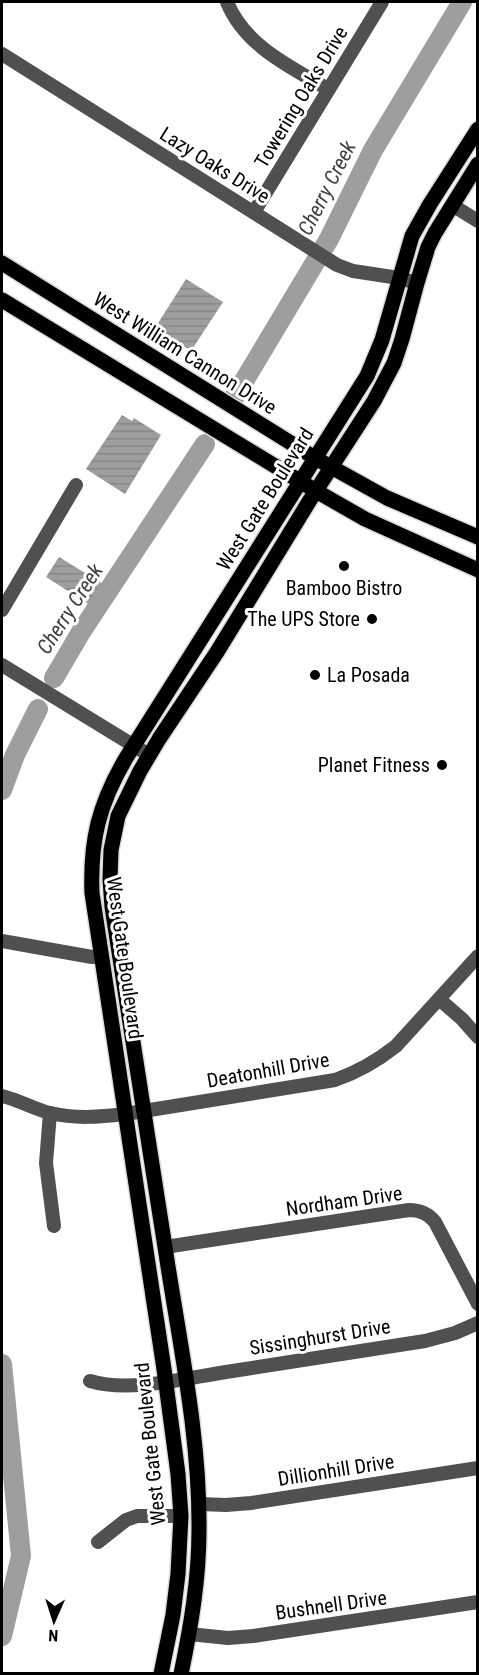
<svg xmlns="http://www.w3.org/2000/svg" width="479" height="1675" viewBox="0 0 479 1675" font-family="'Roboto Condensed',sans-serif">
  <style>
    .water { fill: url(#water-rules) }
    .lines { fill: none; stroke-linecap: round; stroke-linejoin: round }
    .river { stroke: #9e9e9e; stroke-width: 20 }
    .major-casing { stroke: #dbdbdb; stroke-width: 18 }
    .minor { stroke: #505050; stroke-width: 14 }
    .major { stroke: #000; stroke-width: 15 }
    .poi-dot { fill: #000; stroke: #fff; stroke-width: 2 }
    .labels { text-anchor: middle; stroke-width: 6; stroke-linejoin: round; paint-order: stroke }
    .street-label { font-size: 20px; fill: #000; stroke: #fff }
    .poi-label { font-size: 20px; fill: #000; stroke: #fff; text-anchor: end }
    .water-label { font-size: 21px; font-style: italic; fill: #3f3f3f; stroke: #fff }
  </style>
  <defs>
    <pattern id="water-rules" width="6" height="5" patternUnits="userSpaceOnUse" patternTransform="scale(1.5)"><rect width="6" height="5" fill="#9e9e9e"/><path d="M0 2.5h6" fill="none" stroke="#868686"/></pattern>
  </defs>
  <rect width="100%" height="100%" fill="#fff"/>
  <g class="water">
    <polygon points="186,279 223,302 191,351 155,328"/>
    <polygon points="122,415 132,421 134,418 161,435 125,494 86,469"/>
    <polygon points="59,557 103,584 90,605 46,577"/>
  </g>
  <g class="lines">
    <g class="river">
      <polyline points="235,396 329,239 373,150 462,2"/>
      <polyline points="54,678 81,632 205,444"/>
      <polyline points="2,790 15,755 38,709"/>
      <polyline points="2,1364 21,1556 2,1636"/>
    </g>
    <defs>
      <g id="major">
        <polyline points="2,263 315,458 387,498 478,537"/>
        <polyline points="2,300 316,491 365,519 478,570"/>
        <path d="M161 1674 173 1615 178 1574 181 1516 178 1474 164 1369 92 893C90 840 99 804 126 758L367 376 382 340 412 236 430 204 478 129"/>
        <path d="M181 1674C191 1626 199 1579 199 1530 200 1435 179 1341 165 1247 147 1134 130 1021 112 907L110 879 111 850 118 816 140 771 159 739 217 652 310 500 374 401 394 363 402 339 417 283 428 247 435 233 478 164"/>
      </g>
    </defs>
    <use href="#major" class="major-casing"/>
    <g class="minor">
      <path d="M227 2C245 46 289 66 328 89"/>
      <polyline points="2,54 337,265 353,271 399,278 417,283"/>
      <polyline points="452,205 478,221"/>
      <polyline points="254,212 382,2"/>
      <polyline points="2,610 76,485"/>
      <polyline points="2,665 149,755"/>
      <polyline points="2,941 92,957 101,956"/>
      <polyline points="439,999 462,1019 478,1037"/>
      <path d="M2 1096C19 1100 34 1109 50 1113 75 1119 100 1117 125 1114L335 1080C358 1072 377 1061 396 1046L478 956"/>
      <polyline points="50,1113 46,1163 54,1226"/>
      <path d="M165 1247 409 1210C420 1210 428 1213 435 1222L478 1304"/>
      <path d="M90 1381C129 1393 186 1378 226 1372 293 1361 359 1351 425 1341L455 1333 478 1323"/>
      <polyline points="199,1504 226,1505 251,1503 478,1468"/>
      <polyline points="98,1542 126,1520 137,1516 181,1516"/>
      <polyline points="189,1634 228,1638 253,1636 478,1602"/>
    </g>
    <use href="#major" class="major"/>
  </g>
  <g class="poi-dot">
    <circle cx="344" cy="566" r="6"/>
    <circle cx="372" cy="619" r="6"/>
    <circle cx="315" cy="675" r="6"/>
    <circle cx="442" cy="765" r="6"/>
  </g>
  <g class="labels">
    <g class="street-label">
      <text transform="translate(301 97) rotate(-59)" y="7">Towering Oaks Drive</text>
      <text transform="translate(215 165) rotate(32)" y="7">Lazy Oaks Drive</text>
      <text transform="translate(185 353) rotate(32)" y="7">West William Cannon Drive</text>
      <text transform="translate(265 499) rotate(-58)" y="7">West Gate Boulevard</text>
      <text transform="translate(125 958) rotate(82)" y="7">West Gate Boulevard</text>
      <text transform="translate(268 1070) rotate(-10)" y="7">Deatonhill Drive</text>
      <text transform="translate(344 1201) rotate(-8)" y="7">Nordham Drive</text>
      <text transform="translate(320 1337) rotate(-9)" y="7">Sissinghurst Drive</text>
      <text transform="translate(150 1444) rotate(-96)" y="7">West Gate Boulevard</text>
      <text transform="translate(336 1470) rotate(-9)" y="7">Dillionhill Drive</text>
      <text transform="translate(331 1605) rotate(-8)" y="7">Bushnell Drive</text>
    </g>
    <g class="poi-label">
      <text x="344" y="595" text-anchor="middle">Bamboo Bistro</text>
      <text x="360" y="626">The UPS Store</text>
      <text x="327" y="682" text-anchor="start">La Posada</text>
      <text x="430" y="772">Planet Fitness</text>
    </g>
    <g class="water-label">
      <text transform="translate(327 188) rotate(-63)" y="7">Cherry Creek</text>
      <text transform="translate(70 609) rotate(-57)" y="7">Cherry Creek</text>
    </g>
  </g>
  <rect width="479" height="1675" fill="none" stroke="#000000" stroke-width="6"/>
  <g transform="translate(54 1621) rotate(183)" stroke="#ffffff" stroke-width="4.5" paint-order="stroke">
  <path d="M0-4.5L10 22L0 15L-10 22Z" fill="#000000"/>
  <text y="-9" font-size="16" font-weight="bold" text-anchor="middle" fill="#000000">N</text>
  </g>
</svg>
